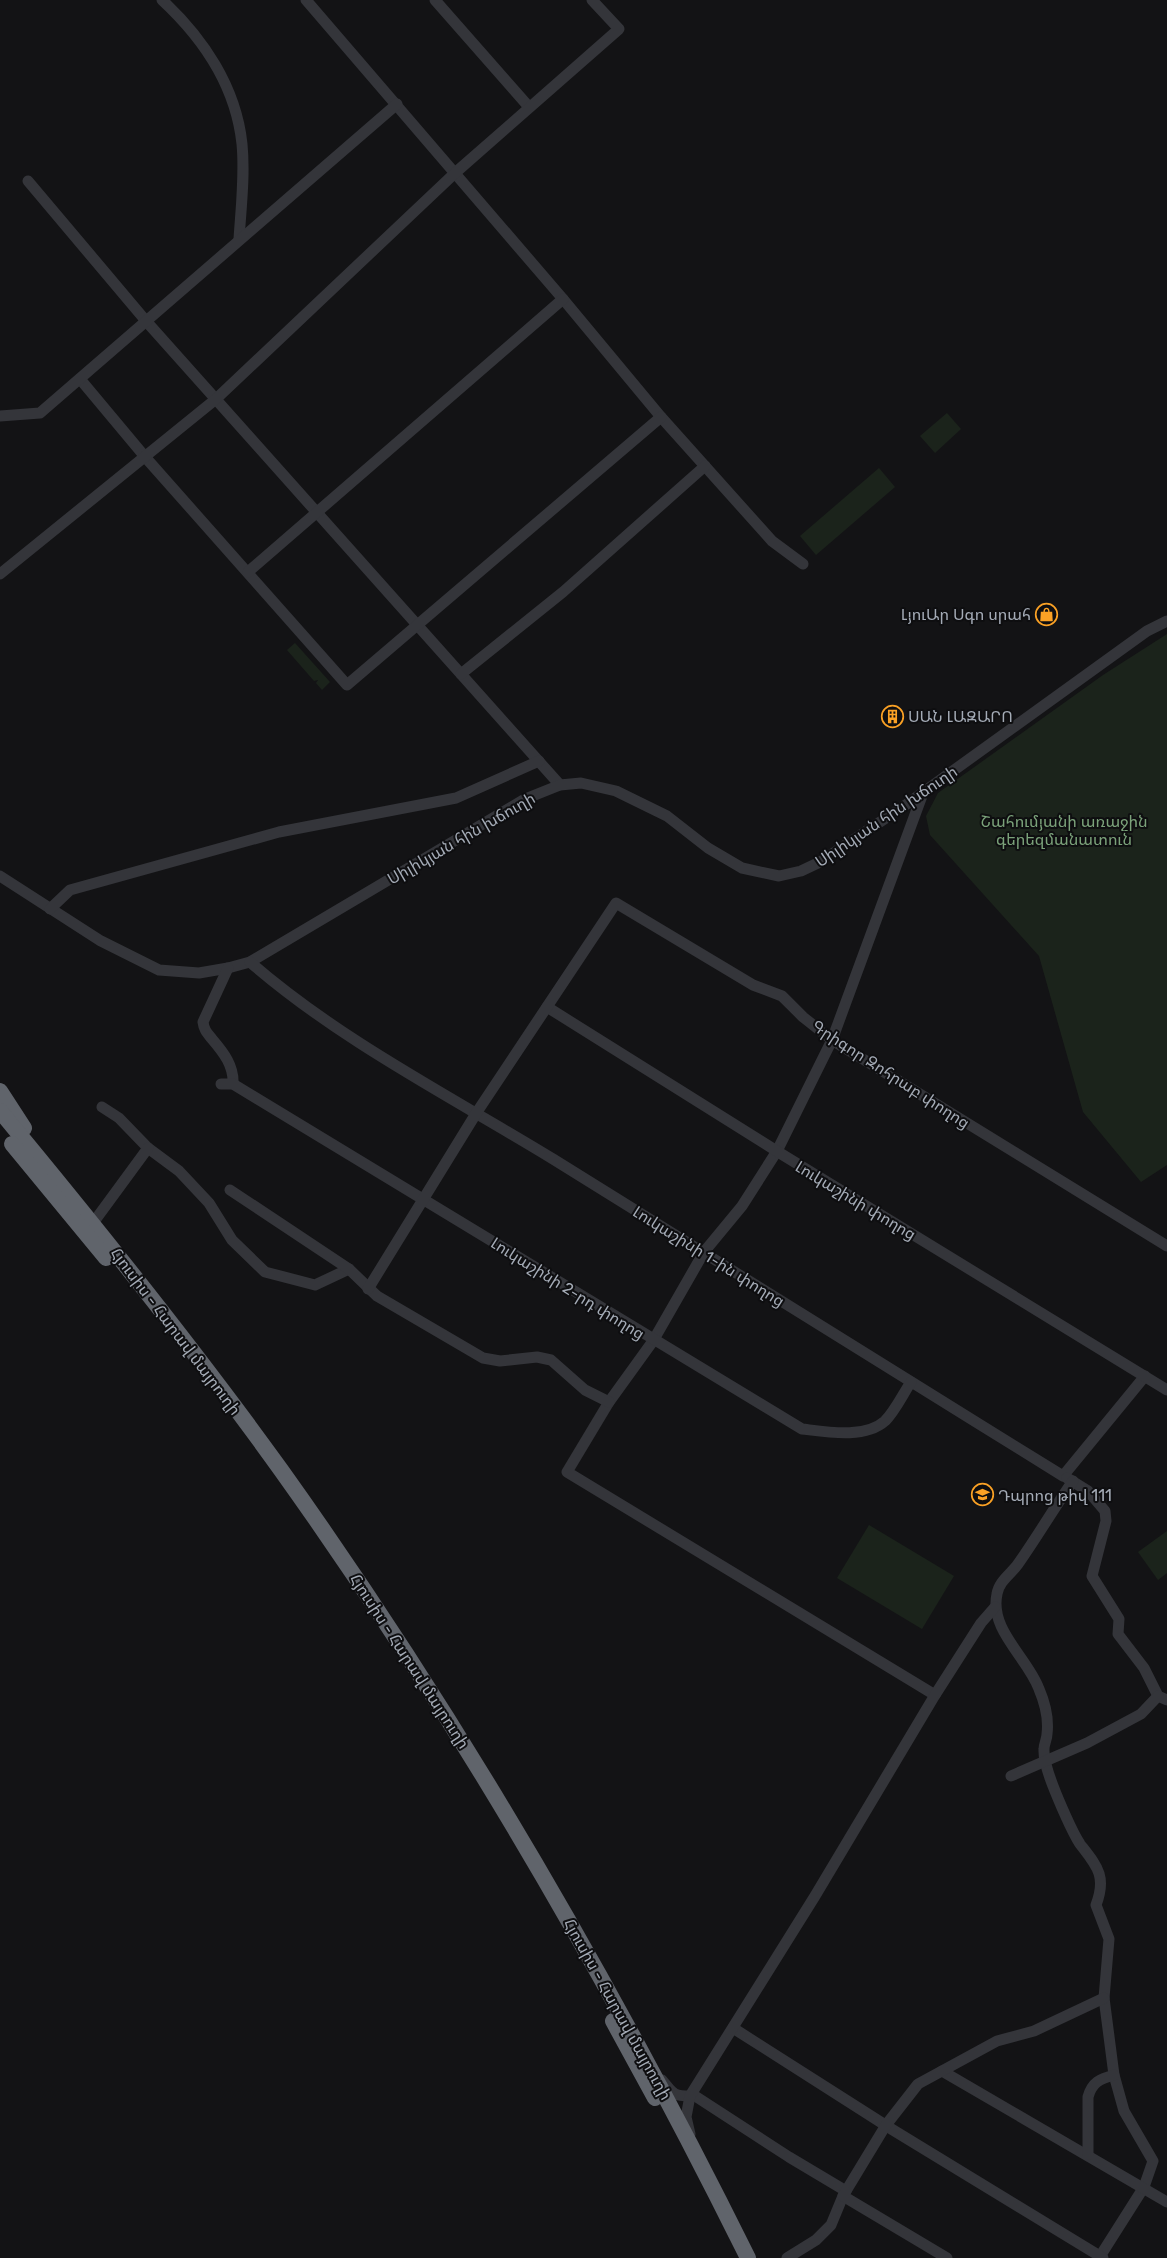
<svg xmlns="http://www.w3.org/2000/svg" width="1167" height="2258" viewBox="0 0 1167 2258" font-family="Rubik,'Noto Sans Armenian',sans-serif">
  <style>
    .green { fill: #1b231b }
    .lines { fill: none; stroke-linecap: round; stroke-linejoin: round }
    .minor { stroke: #34353a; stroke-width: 11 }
    .highway { stroke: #60646b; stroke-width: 16 }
    .labels { text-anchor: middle; stroke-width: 4; stroke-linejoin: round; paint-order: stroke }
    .poi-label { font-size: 16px; fill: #a4abb6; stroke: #0e0e10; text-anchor: start }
    .street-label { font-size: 16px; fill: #a4abb6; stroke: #0e0e10 }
    .park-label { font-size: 16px; fill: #7ba27a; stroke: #0e0e10 }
  </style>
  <rect width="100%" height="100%" fill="#131315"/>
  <g class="green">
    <polygon points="947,413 961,429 935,453 920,436"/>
    <polygon points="879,468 895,487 816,555 800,536"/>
    <polygon points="1167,634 1167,1165 1141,1182 1083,1112 1039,956 930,835 926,816 938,793 1103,675"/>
    <polygon points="295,643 330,682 322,690 316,683 318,680 314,681 287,650"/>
    <polygon points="869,1525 954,1576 922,1629 837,1578"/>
    <polygon points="1167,1531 1167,1573 1158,1580 1138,1552"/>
  </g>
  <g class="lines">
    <g class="minor">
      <path d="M162 0C203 38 236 87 242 144 245 175 241 208 239 239"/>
      <polyline points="306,0 563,299 661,417 772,541 803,564"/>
      <polyline points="435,0 529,107"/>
      <polyline points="28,181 146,321 560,785"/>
      <polyline points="80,379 146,458 347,685 661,417"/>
      <polyline points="0,416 40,413 397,104"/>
      <polyline points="248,572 563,299"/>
      <polyline points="0,574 216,399 455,173 619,29 592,0"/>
      <polyline points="461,674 563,592 705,466"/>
      <polyline points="923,793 832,1040 777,1151 742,1206 704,1252 653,1341 609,1402 567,1472 935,1695"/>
      <polyline points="0,876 101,941 159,970 199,973 228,968 250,962 525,799 560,785 581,783 616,791 667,816 708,848 742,868 779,876 801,871 820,862 907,804 1147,631 1167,621"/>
      <polyline points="50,909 70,890 279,832 456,798 539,761"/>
      <path d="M250 962C341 1041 450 1096 553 1159 724 1265 893 1371 1063 1476L1145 1376"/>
      <path d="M228 968 203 1022C204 1030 207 1033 212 1039 224 1053 234 1066 233 1084"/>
      <polyline points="547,1007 783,1155 1167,1390"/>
      <path d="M221 1084H233L802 1429C827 1432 865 1439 885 1421 895 1411 903 1394 911 1382"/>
      <polyline points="102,1107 119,1118 148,1148 179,1171 209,1203 232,1240 265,1272 315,1285 349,1269"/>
      <polyline points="230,1190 349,1269 377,1296 483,1358 500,1361 537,1357 551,1360 585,1390 609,1402"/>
      <polyline points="93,1223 148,1148"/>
      <polyline points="368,1289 477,1112 616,903 753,985 782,996 803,1017 832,1040 1167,1246"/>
      <polyline points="1067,1478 1088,1491 1105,1511 1106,1521 1092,1576 1119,1619 1118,1634 1144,1668 1158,1696 1167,1700"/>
      <path d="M1073 1481C1054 1508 1037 1537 1018 1564 1011 1574 999 1581 997 1594 989 1630 1028 1658 1039 1689 1045 1703 1049 1718 1047 1734 1047 1739 1044 1744 1044 1749 1043 1765 1056 1794 1063 1810 1068 1821 1073 1833 1080 1844 1097 1866 1107 1876 1096 1905L1109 1939 1104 1998 1114 2075 1124 2111 1153 2161 1144 2187 1099 2258"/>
      <polyline points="1011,1776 1087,1743 1141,1714 1158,1696"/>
      <polyline points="733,2028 893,2130 1103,2258"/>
      <polyline points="942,2071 1167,2202"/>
      <path d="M662 2080C673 2093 672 2096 690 2096"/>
      <polyline points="692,2094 789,2157 846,2191"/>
      <polyline points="690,2134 686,2117 690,2096 815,1896 935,1695 981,1623 995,1607"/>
      <path d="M1088 2154V2097C1092 2082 1100 2079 1114 2075"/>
      <polyline points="787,2258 816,2240 831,2225 843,2196"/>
      <polyline points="947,2258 843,2196 846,2191 886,2125 918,2084 997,2041 1034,2031 1104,1998"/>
    </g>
    <g class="highway">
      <polyline points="0,1091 24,1128"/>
      <path d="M0 1111C97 1228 192 1346 281 1470 459 1719 612 1984 748 2258"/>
      <polyline points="12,1144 106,1258"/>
      <polyline points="613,2021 655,2098"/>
    </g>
  </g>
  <defs>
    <symbol id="shop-ring" viewBox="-11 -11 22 22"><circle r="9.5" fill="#0e0e10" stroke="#faa125" stroke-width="1.5"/><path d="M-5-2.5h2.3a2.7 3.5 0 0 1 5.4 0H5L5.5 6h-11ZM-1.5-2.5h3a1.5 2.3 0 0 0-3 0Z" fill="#faa125"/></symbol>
    <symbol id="building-ring" viewBox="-11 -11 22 22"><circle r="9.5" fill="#0e0e10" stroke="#faa125" stroke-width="1.5"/><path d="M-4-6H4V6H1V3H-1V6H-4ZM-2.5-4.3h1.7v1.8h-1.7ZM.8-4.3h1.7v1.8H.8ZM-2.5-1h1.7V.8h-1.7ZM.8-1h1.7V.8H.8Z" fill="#faa125"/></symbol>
    <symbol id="school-ring" viewBox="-11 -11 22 22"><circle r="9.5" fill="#0e0e10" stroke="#faa125" stroke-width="1.5"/><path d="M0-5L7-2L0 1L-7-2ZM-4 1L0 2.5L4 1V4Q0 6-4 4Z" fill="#faa125"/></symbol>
  </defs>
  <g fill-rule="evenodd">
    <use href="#shop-ring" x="1034" y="602" width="25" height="25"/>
    <use href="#building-ring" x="880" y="704" width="25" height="25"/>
    <use href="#school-ring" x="970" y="1482" width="25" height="25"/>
  </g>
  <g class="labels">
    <g class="poi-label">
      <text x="1031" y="620" text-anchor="end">ԼյուԱր Սգո սրահ</text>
      <text x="908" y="722">ՍԱՆ ԼԱԶԱՐՈ</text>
      <text x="998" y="1501">Դպրոց թիվ 111</text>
    </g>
    <g class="street-label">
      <text transform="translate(886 816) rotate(-34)" y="6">Սիլիկյան հին խճուղի</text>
      <text transform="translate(461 838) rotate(-30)" y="6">Սիլիկյան հին խճուղի</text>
      <text transform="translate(891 1074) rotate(33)" y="6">Գրիգոր Զոհրաբ փողոց</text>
      <text transform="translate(856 1200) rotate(31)" y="6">Լուկաշինի փողոց</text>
      <text transform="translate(709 1256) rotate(32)" y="6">Լուկաշինի 1-ին փողոց</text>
      <text transform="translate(568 1288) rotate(32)" y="6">Լուկաշինի 2-րդ փողոց</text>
      <text transform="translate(176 1331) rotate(53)" y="6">Հյուսիս - Հարավ մայրուղի</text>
      <text transform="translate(410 1661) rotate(57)" y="6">Հյուսիս - Հարավ մայրուղի</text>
      <text transform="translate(618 2009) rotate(61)" y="6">Հյուսիս - Հարավ մայրուղի</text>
    </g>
    <g class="park-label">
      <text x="1064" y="827">Շահումյանի առաջին<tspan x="1064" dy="18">գերեզմանատուն</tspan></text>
    </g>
  </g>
</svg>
